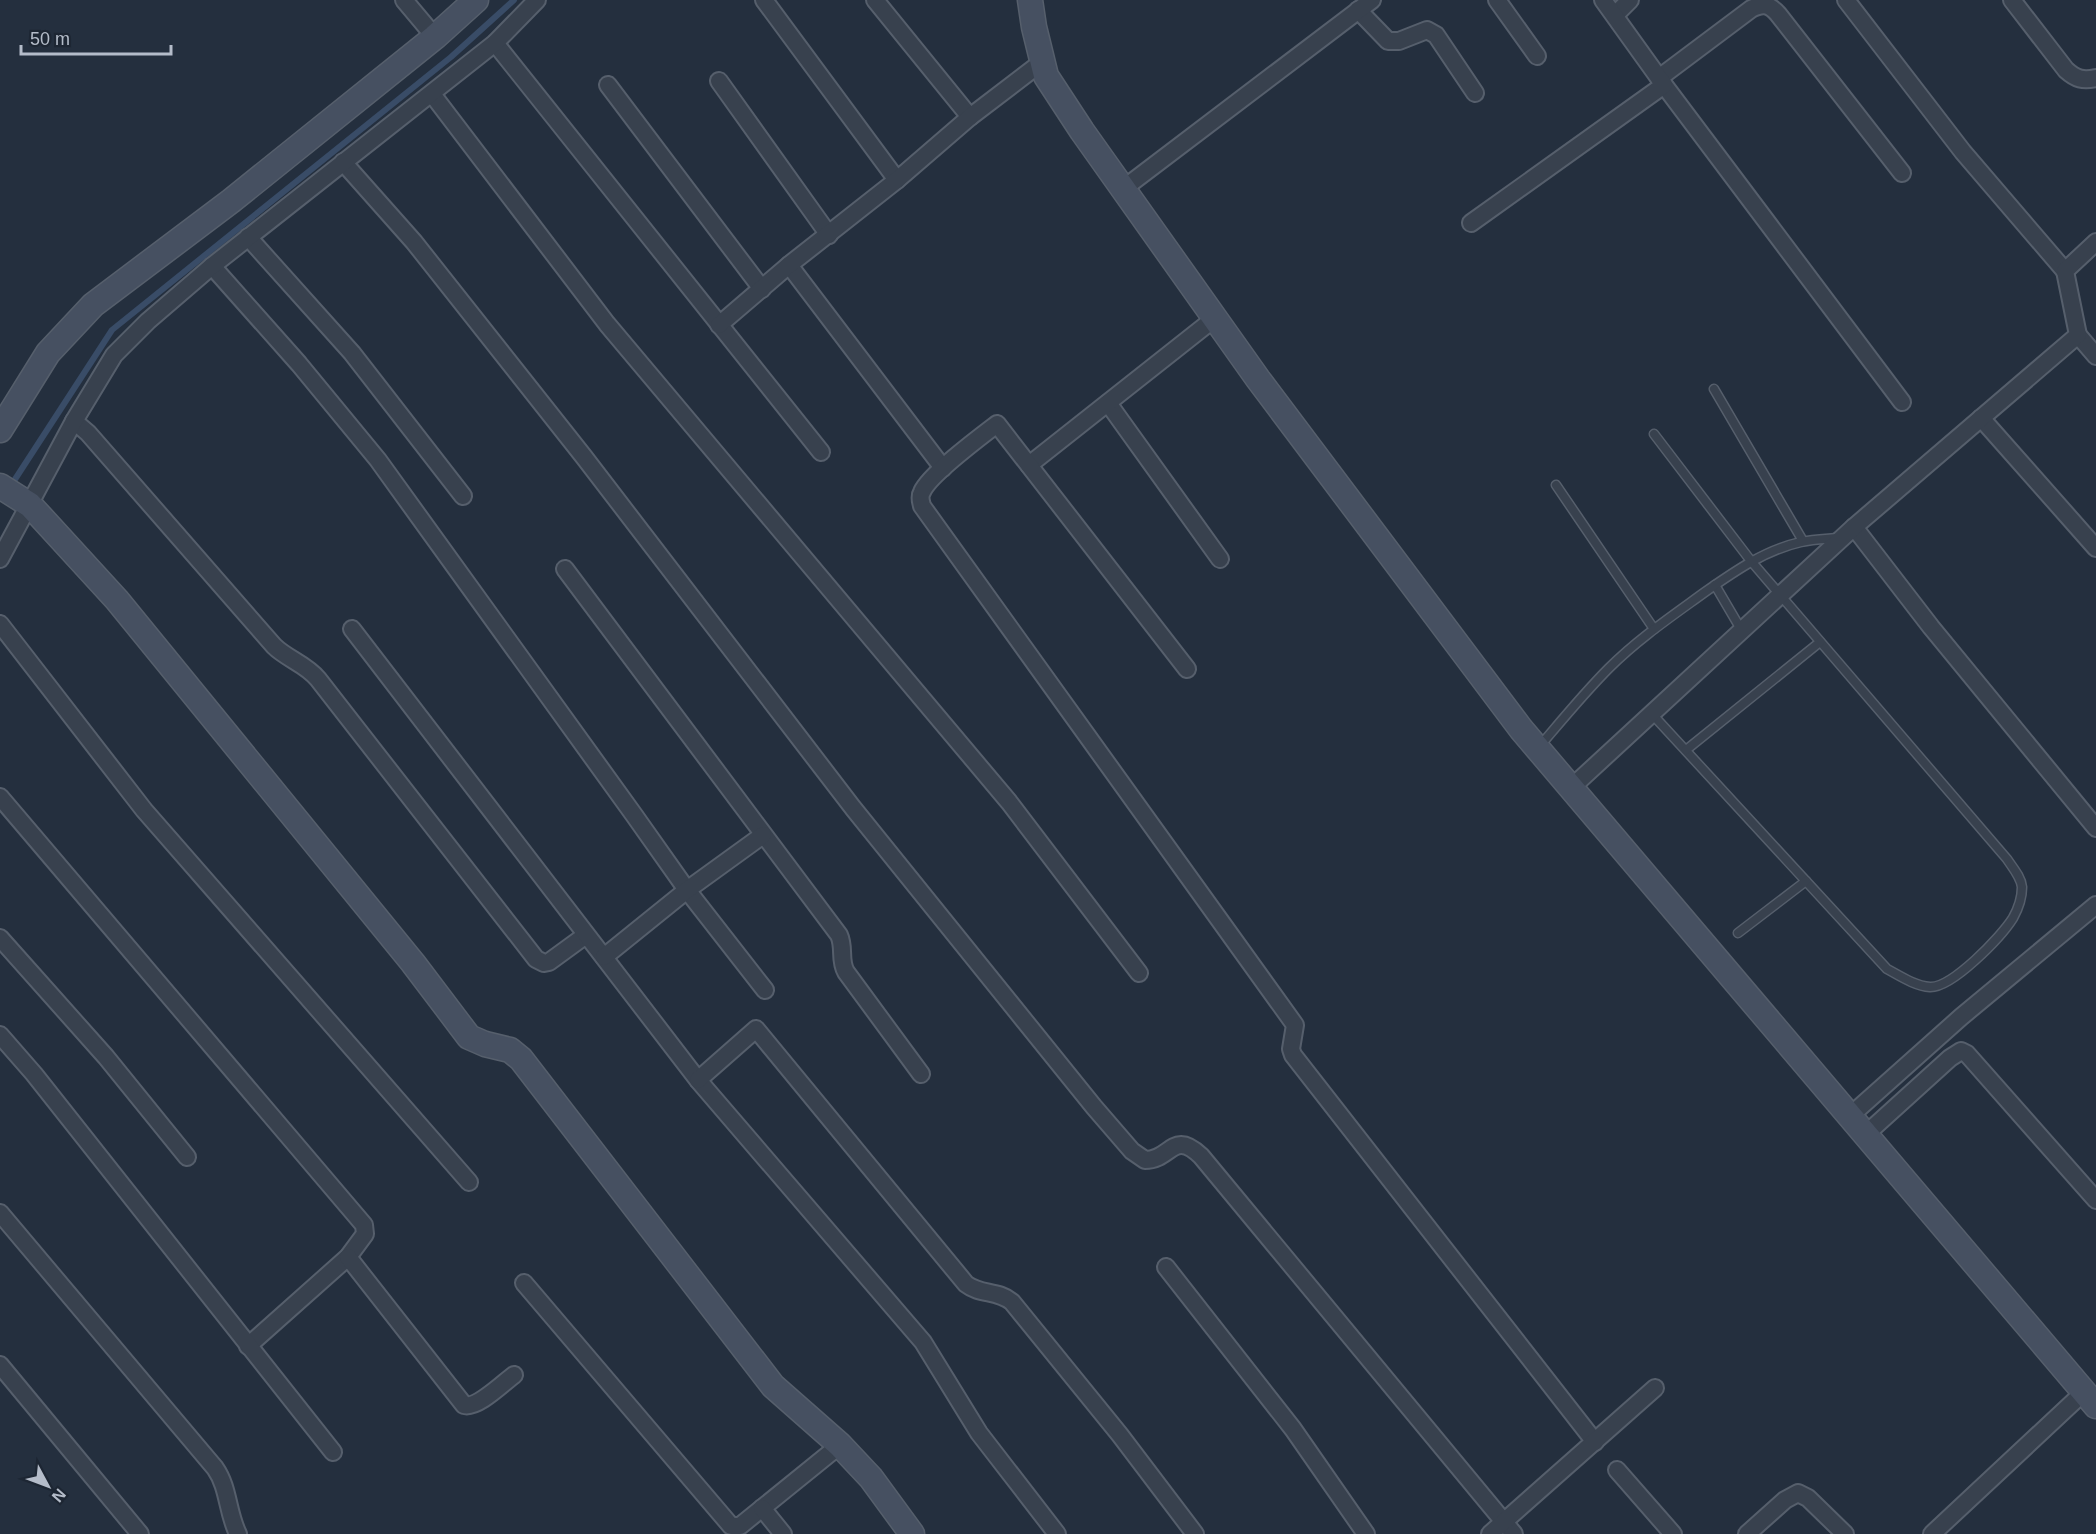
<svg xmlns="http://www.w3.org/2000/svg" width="2096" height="1534" viewBox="0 0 2096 1534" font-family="Arial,sans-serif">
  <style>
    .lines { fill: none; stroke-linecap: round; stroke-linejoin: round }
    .stream { stroke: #394c67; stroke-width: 6 }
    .lane-casing { stroke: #565f6c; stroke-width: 11 }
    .street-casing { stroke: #565f6c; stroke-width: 20 }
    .secondary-casing { stroke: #565f6c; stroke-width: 27 }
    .lane { stroke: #38414e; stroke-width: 8 }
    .street { stroke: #38414e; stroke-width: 16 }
    .secondary { stroke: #465061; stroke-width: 24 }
  </style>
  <rect width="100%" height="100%" fill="#242f3e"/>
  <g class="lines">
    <polyline class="stream" points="10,487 112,330 451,57 514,0"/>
    <defs>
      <g id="lane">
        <polyline points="1714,389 1803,541"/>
        <polyline points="1556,485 1654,629"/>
        <polyline points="1715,585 1742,631"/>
        <path d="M1652 714 1887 969C1900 976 1915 986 1930 987 1952 988 2001 937 2013 918 2018 909 2022 898 2022 887 2021 877 2013 868 2007 859L1751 561 1654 434"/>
        <path d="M1539 747C1562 720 1584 693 1609 668 1638 639 1672 616 1705 592 1735 571 1765 550 1801 542 1813 539 1826 539 1838 538"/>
        <polyline points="1686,750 1820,642"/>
        <polyline points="1738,933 1806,881"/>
      </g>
      <g id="street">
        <polyline points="404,0 435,37"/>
        <polyline points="764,0 897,180"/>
        <polyline points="875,0 970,117"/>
        <polyline points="1497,0 1537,56"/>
        <polyline points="1846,0 1963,152 2065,271"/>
        <path d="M2012 0 2066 70C2076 79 2083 81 2096 78"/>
        <polyline points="1358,10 1388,41 1399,41 1427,30 1436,35 1475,93"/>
        <polyline points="1615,15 1630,0"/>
        <polyline points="495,43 821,452"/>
        <path d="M1659 78 1751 9C1763 3 1769 4 1778 14L1902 173"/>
        <polyline points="719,81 829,235"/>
        <polyline points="608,85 762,289"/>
        <polyline points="1664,85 1902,402"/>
        <polyline points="432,94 607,324 1009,802 1139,973"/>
        <path d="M343 162 414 242 584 457 853 808 1094 1107 1132 1151 1145 1160C1171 1160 1173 1129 1201 1156L1514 1534"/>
        <polyline points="1123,189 1372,0"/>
        <polyline points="1471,223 1664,85 1603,0"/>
        <polyline points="248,237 352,353 463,496"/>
        <polyline points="789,265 943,468"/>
        <polyline points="212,266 299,364 378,460 634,815 687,890 765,990"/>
        <polyline points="719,325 789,265 897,180 970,117 1042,62"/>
        <polyline points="2078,335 2096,356"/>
        <polyline points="1108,403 1220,559"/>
        <polyline points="1981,418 2096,548"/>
        <path d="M74 421 88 433 274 646C287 659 306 664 318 679L536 959 544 963 549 962 586 935"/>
        <polyline points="1029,465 1215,318"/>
        <polyline points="1854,527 1931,627 2096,828"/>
        <polyline points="0,559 74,421 114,355 148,321 212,266 495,43 537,0"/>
        <path d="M565 569 839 935C845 948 839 960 846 972L921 1074"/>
        <polyline points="0,624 144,810 469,1182"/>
        <polyline points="352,629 698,1080 923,1342 979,1433 1057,1534"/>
        <path d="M1187 669 997 424C980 437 929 475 922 492 919 497 921 501 922 506L1295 1025 1291 1049 1293 1055 1595 1442"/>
        <polyline points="1571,788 1854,527 2078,335 2065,271 2096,242"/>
        <polyline points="0,797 364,1225 365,1234 348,1257 248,1346"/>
        <polyline points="0,938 106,1057 187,1157"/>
        <polyline points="604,957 687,890 763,835"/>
        <polyline points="0,1035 34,1074 333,1452"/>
        <path d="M698 1080 756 1029 966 1284C980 1295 998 1290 1012 1302L1120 1435 1195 1534"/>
        <polyline points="1850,1116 1961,1017 2096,905"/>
        <polyline points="1865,1135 1950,1058 1961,1051 1967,1054 2096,1200"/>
        <path d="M0 1213 215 1468C229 1488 227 1512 238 1534"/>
        <path d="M348 1257 464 1405C477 1409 503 1383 514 1375"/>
        <polyline points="1166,1267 1293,1429 1366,1534"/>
        <polyline points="524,1283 731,1526 740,1526 840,1445"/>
        <polyline points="0,1365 140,1534"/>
        <polyline points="1617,1470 1673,1534"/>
        <polyline points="762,1508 783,1534"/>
        <polyline points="1490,1534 1655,1388"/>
        <polyline points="1747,1534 1785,1500 1798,1493 1808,1498 1845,1534"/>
        <polyline points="1932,1534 2084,1392"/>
      </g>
      <g id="secondary">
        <polyline points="1030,0 1034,27 1046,76 1082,131 1258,379 1521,729 2096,1406"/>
        <polyline points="0,430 48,353 93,305 231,201 435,37 476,0"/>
        <polyline points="0,486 30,505 117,600 413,963 469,1037 485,1044 510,1050 521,1059 773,1386 840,1445 871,1478 912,1534"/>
      </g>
    </defs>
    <use href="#lane" class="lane-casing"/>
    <use href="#street" class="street-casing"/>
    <use href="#secondary" class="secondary-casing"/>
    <use href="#lane" class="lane"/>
    <use href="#street" class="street"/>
    <use href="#secondary" class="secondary"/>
  </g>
  <g transform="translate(48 1486) rotate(131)" stroke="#1d2633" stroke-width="4.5" paint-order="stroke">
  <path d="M0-4.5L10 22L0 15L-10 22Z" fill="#b4bcc9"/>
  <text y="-9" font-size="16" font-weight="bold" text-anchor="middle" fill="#b4bcc9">N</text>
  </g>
  <path d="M21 45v9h150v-9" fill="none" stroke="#b4bcc9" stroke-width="3"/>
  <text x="30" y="45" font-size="18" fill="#b4bcc9" stroke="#1d2633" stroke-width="4.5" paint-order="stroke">50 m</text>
</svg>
